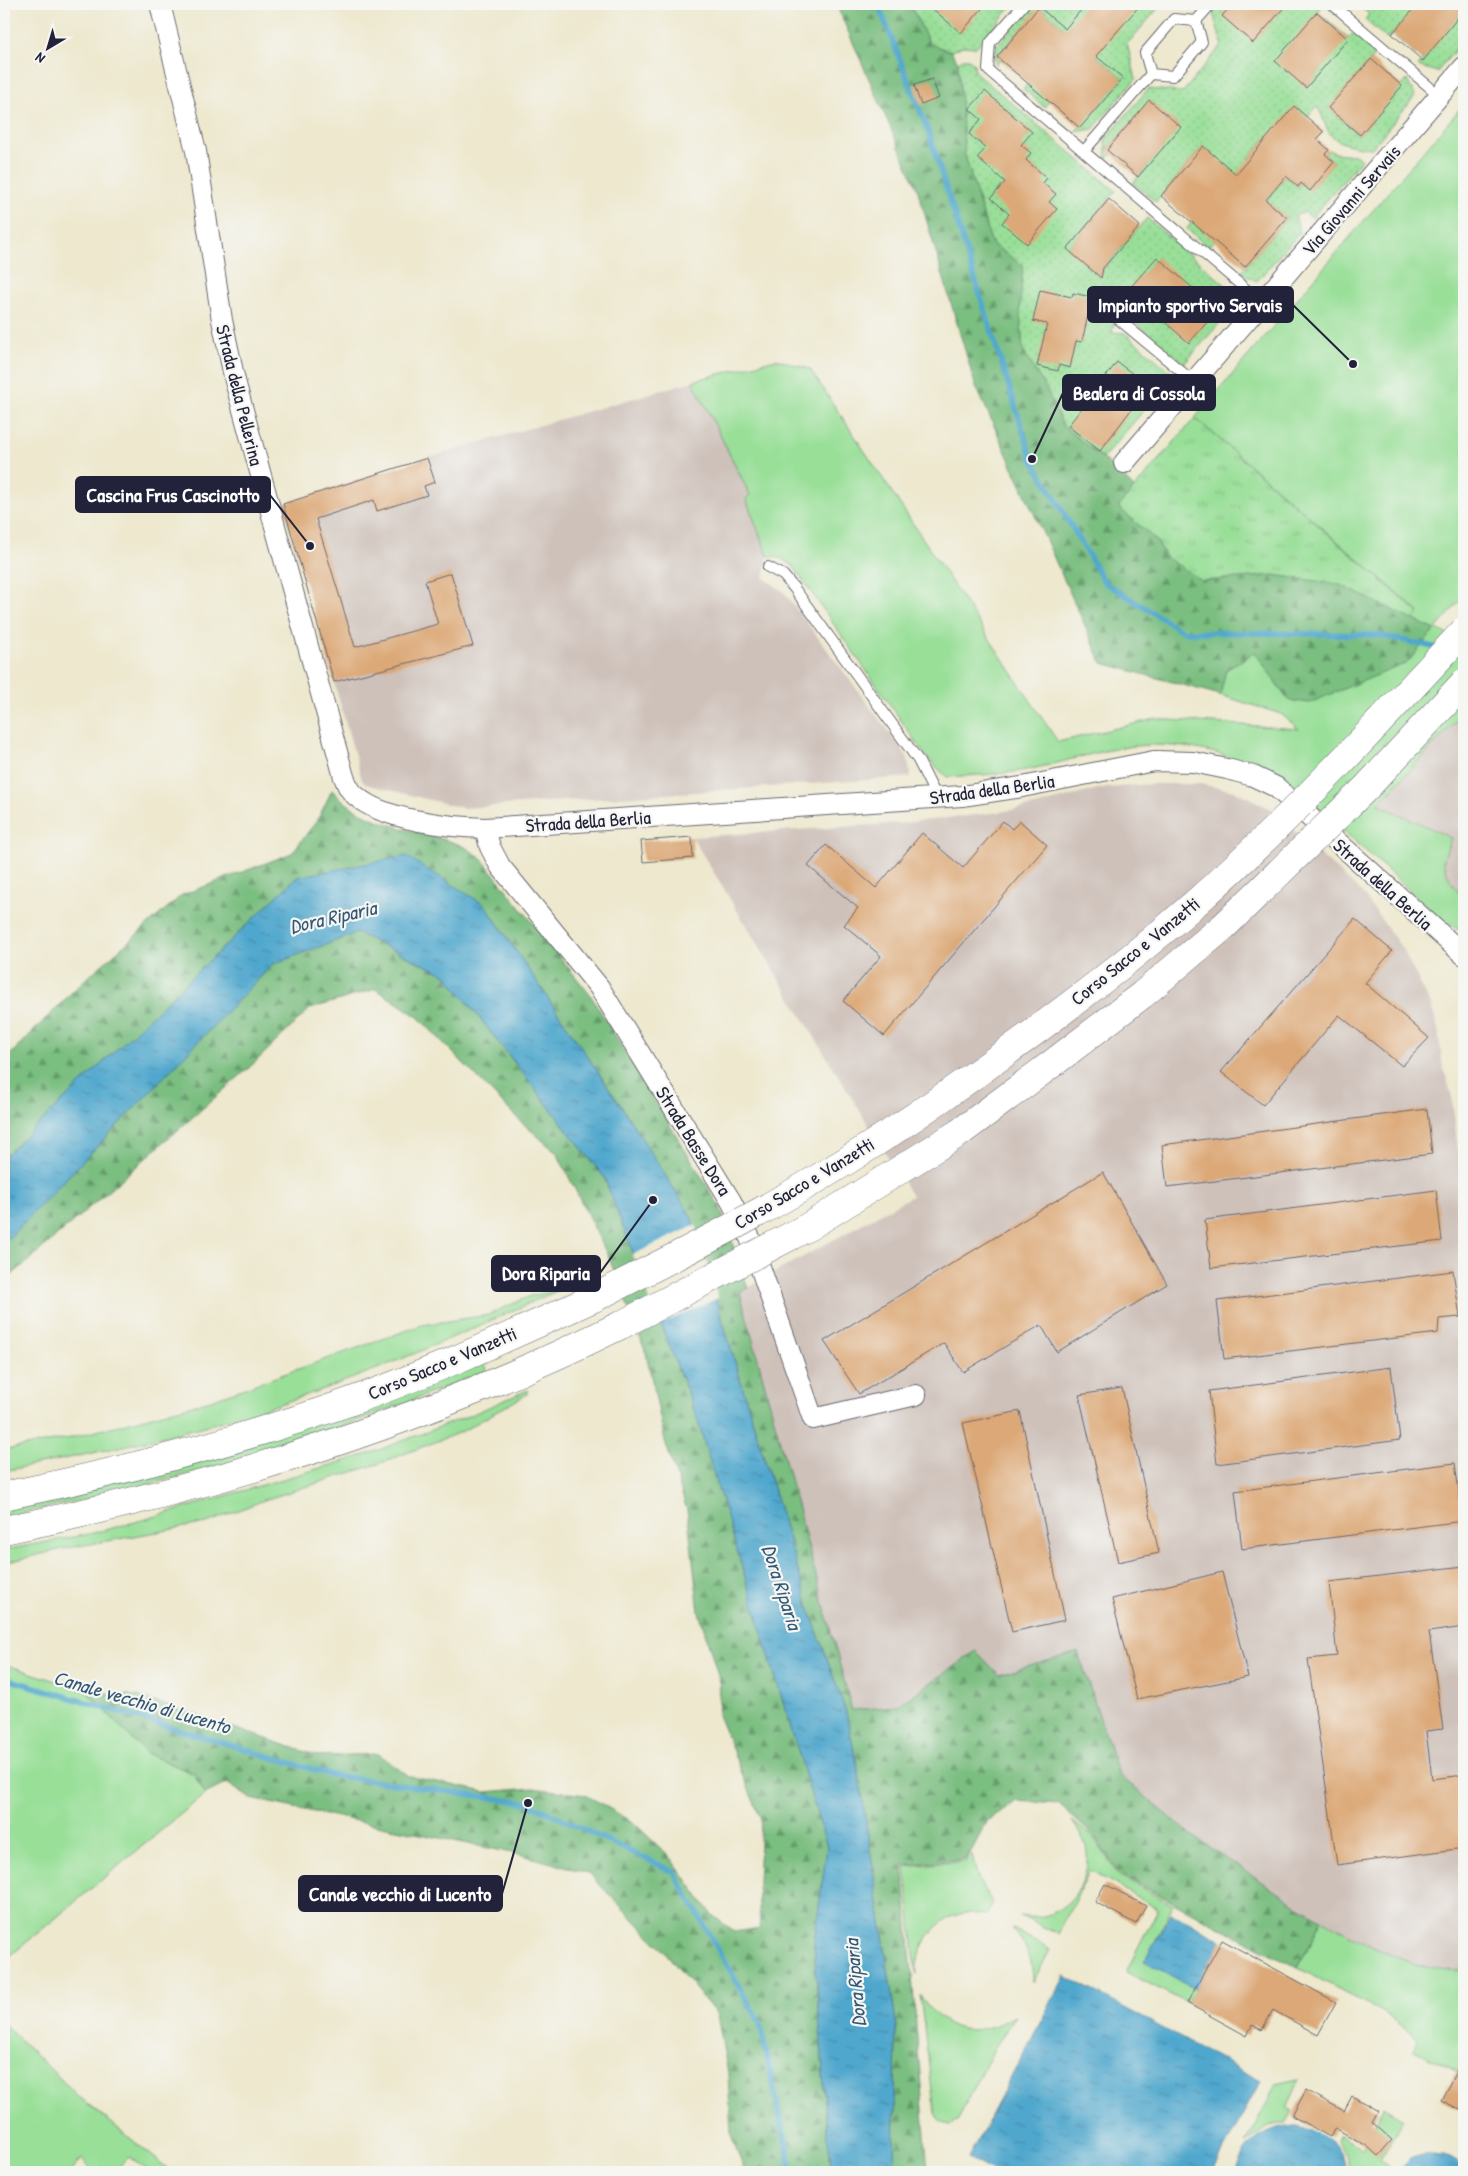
<svg xmlns="http://www.w3.org/2000/svg" width="1468" height="2176" viewBox="0 0 1468 2176" font-family="'Patrick Hand',sans-serif">
  <style>
    .industrial { fill: #cec1ba }
    .grass { fill: #99df98; stroke: #5e806a }
    .forest { fill: url(#forest-firs); stroke: #4e705e }
    .park { fill: url(#park-tufts); stroke: #5e806a }
    .garden { fill: url(#garden-dots); stroke: #5e806a }
    .water { fill: url(#water-ripples); stroke: #396484 }
    .pier { fill: #ede8ce }
    .lines { fill: none; stroke-linecap: round; stroke-linejoin: round }
    .stream { stroke: #50a7cd; stroke-width: 5.5 }
    .building { fill: #dca877 }
    .lane-casing { stroke: #69676e; stroke-width: 12 }
    .street-casing { stroke: #69676e; stroke-width: 22 }
    .primary-casing { stroke: #69676e; stroke-width: 29 }
    .lane { stroke: #fff; stroke-width: 10 }
    .street { stroke: #fff; stroke-width: 20 }
    .primary { stroke: #fff; stroke-width: 28 }
    .primary-bridge-casing { stroke: #69676e; stroke-width: 29; stroke-linecap: butt }
    .primary-bridge { stroke: #fff; stroke-width: 28 }
    .labels { text-anchor: middle; stroke-width: 4.5; stroke-linejoin: round; paint-order: stroke }
    .street-label { font-size: 19px; fill: #22223b; stroke: #f6f6f2 }
    .water-label { font-size: 20px; font-style: italic; fill: #345775; stroke: #f6f6f2 }
    .leader { fill: none; stroke: #22223b; stroke-width: 2 }
    .callout-dot { fill: #22223b; stroke: #f6f6f2; stroke-width: 2 }
    .callout { fill: #22223b; stroke: #22223b; stroke-width: 2 }
    .callout-label { font-size: 20px; text-anchor: middle; font-weight: bold; fill: #fff }
  </style>
  <defs>
    <pattern id="forest-firs" width="22" height="20" patternUnits="userSpaceOnUse" patternTransform="scale(1.25)"><rect width="22" height="20" fill="#7abe80"/><path d="M5 1l3.5 6h-7zM16 11l3.5 6h-7z" fill="#649a6a"/></pattern>
    <pattern id="park-tufts" width="24" height="20" patternUnits="userSpaceOnUse" patternTransform="scale(1.25)"><rect width="24" height="20" fill="#99df98"/><path d="M3 7l-1-3M5 7V3M7 7l1-3M15 17l-1-3M17 17v-4M19 17l1-3" fill="none" stroke="#84bf84"/></pattern>
    <pattern id="garden-dots" width="8" height="8" patternUnits="userSpaceOnUse" patternTransform="scale(1.25)"><rect width="8" height="8" fill="#99df98"/><path d="M2 2h.1M6 6h.1" fill="none" stroke="#84bf84" stroke-width="1.8" stroke-linecap="round"/></pattern>
    <pattern id="water-ripples" width="26" height="14" patternUnits="userSpaceOnUse" patternTransform="scale(1.25)"><rect width="26" height="14" fill="#50a7cd"/><path d="M2 4q2-2 4 0t4 0M15 11q2-2 4 0t4 0" fill="none" stroke="#4288a8"/></pattern>
  </defs>
  <rect width="100%" height="100%" fill="#f6f6f2"/>
  <filter id="ink" filterUnits="userSpaceOnUse"><feTurbulence type="fractalNoise" baseFrequency=".02" numOctaves="2"/><feDisplacementMap in="SourceGraphic" scale="10" xChannelSelector="R" yChannelSelector="G"/><feConvolveMatrix kernelMatrix="1 2 1 2 8 2 1 2 1" color-interpolation-filters="sRGB"/></filter>
  <filter id="wash" filterUnits="userSpaceOnUse"><feTurbulence type="fractalNoise" baseFrequency=".0096" numOctaves="4" result="noise"/><feDisplacementMap in="SourceGraphic" scale="20" xChannelSelector="R" yChannelSelector="G"/><feGaussianBlur stdDeviation="1.12" result="paint"/><feColorMatrix in="noise" values="0 0 0 0 0 0 0 0 0 0 0 0 0 0 0 0 0 1.4 0 .05"/><feComposite in="paint" operator="in"/></filter>
  <g filter="url(#wash)">
    <rect width="100%" height="100%" fill="#ede8ce"/>
    <g class="industrial">
      <polygon points="693,381 751,495 746,499 768,556 764,578 783,591 907,756 911,777 463,808 365,784 362,780 283,504 427,458"/>
      <polygon points="1464,713 1464,899 1450,880 1443,862 1377,804"/>
      <polygon points="1150,784 1200,784 1235,791 1269,808 1363,894 1403,950 1431,1005 1438,1029 1442,1062 1452,1097 1464,1207 1464,1972 1418,1966 1373,1947 1293,1903 1193,1836 1119,1775 1078,1652 999,1675 976,1651 897,1706 852,1711 740,1292 912,1196 692,837 904,823 993,813 1035,806 1098,789"/>
    </g>
    <g class="grass">
      <path d="M1464 104V596L1436 629 1464 641V713L1378 804 1451 838 1443 862 1450 880 1464 899V931L1445 922 1289 782C1243 757 1187 741 1135 746 1096 750 1058 765 1020 771 996 775 971 775 947 777L928 759 793 566 780 558 768 556 746 499 750 495 693 381 776 359 810 369 1058 742 1155 719 1299 729 1281 714 1220 695 1225 670 1255 652 1288 700 1435 630 1413 620 1419 612 1195 418Z"/>
      <path d="M559 1290C483 1324 407 1359 329 1387 225 1425 113 1450 4 1471V1450L71 1438 211 1400 422 1325 488 1315 530 1296Z"/>
      <path d="M483 1359 487 1370C373 1418 254 1459 134 1488 91 1499 47 1507 4 1517V1506Z"/>
      <polygon points="528,1390 527,1394 461,1432 378,1464 264,1500 207,1523 63,1549 4,1563 4,1550 89,1534 143,1520 368,1454 466,1417"/>
      <polygon points="4,1664 86,1691 146,1753 194,1774 205,1794 4,1961"/>
      <path d="M1072 1821 1094 1838 1118 1875 1173 1905 1145 1961 1196 1989 1187 2003 1126 1972 1158 1909 1090 1870 1058 1934 1020 1916C1026 1916 1033 1918 1039 1917 1069 1912 1090 1882 1087 1852 1086 1841 1078 1830 1072 1821Z"/>
      <path d="M972 1855C976 1874 980 1887 993 1902L987 1915C981 1915 974 1913 967 1913 935 1916 918 1945 916 1974L905 1866 967 1861Z"/>
      <polygon points="1322,1919 1373,1947 1418,1966 1464,1972 1464,2075 1414,2050 1418,2039 1383,2012 1298,1968"/>
      <path d="M1012 1928 1050 1950 1033 1982C1033 1959 1026 1945 1012 1928Z"/>
      <path d="M920 1995C947 2034 973 2039 1015 2016L994 2049 958 2119 951 2125C942 2124 939 2122 935 2114Z"/>
      <polygon points="4,2024 78,2096 172,2172 149,2172 129,2157 113,2172 93,2172 82,2159 70,2172 4,2172"/>
      <polygon points="1299,2079 1286,2108 1292,2111 1285,2124 1268,2127 1246,2143 1276,2084"/>
      <polygon points="1383,2107 1404,2120 1380,2160 1390,2168 1388,2172 1351,2172 1347,2158 1335,2142 1338,2135 1362,2149"/>
    </g>
    <g class="forest">
      <polygon points="836,4 910,4 930,44 951,51 958,62 965,155 992,244 1023,265 1020,305 1023,350 1048,392 1063,426 1114,468 1134,488 1118,507 1157,541 1166,557 1202,581 1274,575 1339,584 1435,630 1407,663 1309,703 1288,700 1255,652 1226,670 1220,695 1102,663 975,384 917,188"/>
      <path d="M332 790C364 826 415 829 458 844 466 847 474 853 481 858L591 996 720 1207 748 1288 740 1292 852 1710 897 1706 976 1651 999 1675 1078 1652 1119 1775 1193 1836 1293 1903 1322 1919 1298 1968 1119 1874 1095 1837 1058 1804 1017 1801 988 1820 967 1859 903 1865 928 2172H894L896 2023 859 1775 846 1712 812 1617 691 1216 627 1115 485 905 297 877 4 1157V1061L81 983 182 895 292 853 318 819Z"/>
      <polygon points="357,933 446,975 604,1177 696,1415 827,1847 814,1943 827,2130 832,2172 745,2172 731,2135 728,2073 717,2015 660,1946 588,1873 522,1855 251,1799 227,1783 205,1794 194,1774 146,1753 86,1691 138,1696 318,1756 379,1754 408,1776 485,1792 533,1788 586,1795 633,1822 672,1859 711,1914 734,1932 760,1928 758,1882 761,1819 718,1715 720,1682 699,1612 687,1510 665,1441 646,1353 609,1258 557,1153 519,1120 418,1017 376,989 310,1009 250,1067 4,1282 4,1243 273,964"/>
    </g>
    <polygon class="park" points="1195,418 1419,613 1413,620 1339,584 1274,575 1202,581 1166,557 1157,541 1118,507"/>
    <g class="garden">
      <polygon points="910,4 1014,4 976,47 963,46 951,51 930,44"/>
      <polygon points="1033,4 1162,4 1127,44 1136,79 1093,129 1075,132 1123,78 1092,52 1044,107 1023,89 1071,34 1040,7 997,56 1001,60 996,65 995,48"/>
      <path d="M1221 4H1319L1322 6 1318 12 1348 38 1353 34 1376 53 1329 108 1359 135 1407 80 1415 96 1372 148C1360 147 1339 145 1331 135 1324 127 1324 116 1317 107L1280 144 1269 135 1249 158 1281 182 1286 176 1298 187 1301 183 1310 190 1334 162 1325 154 1329 150 1335 153 1356 155 1361 160 1312 218 1305 212 1295 216 1300 232 1257 281 1240 273 1287 218 1255 192 1208 247 1187 229 1192 222 1203 146 1156 202 1133 183 1180 127 1150 101 1107 149 1112 154 1107 159 1105 140 1148 89 1183 92 1222 45 1213 13Z"/>
      <polygon points="1356,4 1464,4 1464,39 1437,72 1418,66 1423,61 1392,34 1387,39 1365,20 1369,14"/>
      <polygon points="963,59 969,59 974,64 975,72 1116,191 1067,249 1098,275 1147,218 1229,288 1237,303 1184,364 1129,317 1119,314 1111,332 1125,333 1174,375 1103,458 1063,426 1048,392 1023,350 1020,305 1023,265 992,244 965,155 958,62"/>
    </g>
    <g class="water">
      <polygon points="406,856 485,905 627,1115 691,1216 812,1617 846,1712 859,1775 896,2023 894,2172 832,2172 827,2130 814,1943 827,1847 696,1415 604,1177 446,975 357,933 273,964 4,1243 4,1157 297,877"/>
      <polygon points="1171,1913 1222,1940 1196,1989 1144,1961"/>
      <polygon points="1065,1976 1261,2081 1212,2172 994,2172 968,2158"/>
      <path d="M1298 2126C1324 2133 1340 2146 1348 2172H1236C1244 2141 1267 2127 1298 2126Z"/>
      <path d="M1426 2154C1442 2154 1452 2156 1464 2166V2172H1397L1412 2158Z"/>
    </g>
    <polygon class="pier" points="696,1225 718,1298 659,1325 632,1255"/>
    <g class="lines">
      <g class="stream">
        <polyline points="878,4 928,131 1032,459 1105,583 1184,632 1378,635 1438,648"/>
        <polyline points="4,1678 332,1775 528,1803 674,1872 760,2023 792,2172"/>
      </g>
    </g>
    <g id="blocks">
      <g class="building">
        <polygon points="927,4 986,4 961,33"/>
        <polygon points="1086,4 1141,4 1096,56 1123,78 1080,128 997,57 1039,7 1065,29"/>
        <polygon points="1232,4 1287,4 1253,43 1222,16"/>
        <polygon points="1418,4 1456,4 1464,10 1423,61 1392,34"/>
        <polygon points="1317,12 1348,39 1306,88 1275,61"/>
        <polygon points="1371,59 1402,86 1360,135 1328,108"/>
        <polygon points="932,79 939,98 921,105 914,85"/>
        <polygon points="985,91 1032,132 1021,145 1031,153 1026,160 1047,178 1043,183 1056,194 1049,202 1057,209 1027,244 1002,223 1009,214 991,198 1005,182 977,158 986,148 969,134 981,119 969,109"/>
        <polygon points="1149,100 1181,127 1138,177 1107,150"/>
        <polygon points="1294,106 1324,132 1317,139 1329,150 1325,154 1334,162 1310,191 1301,183 1298,187 1286,176 1266,200 1287,218 1245,267 1161,196 1203,146 1236,174"/>
        <polygon points="1109,199 1140,226 1103,268 1101,278 1067,249"/>
        <polygon points="1157,257 1195,290 1189,298 1211,318 1189,343 1128,290"/>
        <polygon points="1040,290 1072,297 1073,293 1096,298 1092,315 1088,315 1082,342 1076,341 1070,368 1059,365 1058,371 1037,366 1047,324 1033,321"/>
        <polygon points="1117,362 1149,386 1100,451 1068,426"/>
        <polygon points="427,458 435,482 424,486 427,495 377,511 374,500 316,519 355,647 438,624 425,581 451,573 473,646 334,682 283,504"/>
        <polygon points="1003,821 1012,829 1020,821 1047,845 884,1036 843,1001 881,956 844,925 858,908 808,866 826,845 876,888 922,833 963,868"/>
        <polygon points="692,837 693,858 643,862 641,841"/>
        <polygon points="1355,919 1392,951 1365,983 1429,1038 1402,1066 1339,1015 1263,1105 1221,1072"/>
        <polygon points="1427,1109 1432,1154 1167,1187 1162,1145"/>
        <polygon points="1103,1172 1167,1284 1057,1352 1041,1325 963,1372 944,1343 859,1394 824,1341"/>
        <polygon points="1436,1190 1442,1241 1211,1268 1205,1220"/>
        <polygon points="1453,1271 1460,1317 1439,1319 1438,1333 1224,1359 1217,1301"/>
        <polygon points="1391,1367 1400,1440 1217,1464 1209,1391"/>
        <polygon points="1122,1388 1159,1553 1118,1562 1079,1395"/>
        <polygon points="1020,1411 1065,1620 1012,1632 963,1423"/>
        <polygon points="1455,1463 1463,1521 1242,1549 1235,1491"/>
        <polygon points="1464,1566 1464,1627 1429,1632 1443,1729 1426,1731 1432,1779 1464,1775 1464,1848 1337,1865 1308,1659 1337,1656 1329,1582"/>
        <polygon points="1222,1572 1248,1677 1137,1699 1112,1599"/>
        <polygon points="1105,1884 1146,1906 1136,1924 1095,1902"/>
        <polygon points="1222,1940 1336,2002 1318,2035 1273,2010 1262,2030 1252,2025 1247,2036 1187,2003"/>
        <polygon points="1464,2057 1464,2102 1460,2110 1441,2100"/>
        <polygon points="1306,2090 1344,2111 1352,2096 1378,2111 1372,2122 1392,2140 1378,2156 1367,2146 1335,2128 1330,2137 1292,2116"/>
      </g>
    </g>
  </g>
  <g filter="url(#ink)">
    <use href="#blocks" fill-opacity="0" stroke="#69676e" stroke-width="1"/>
    <g class="lines">
      <defs>
        <g id="lane">
          <polyline points="1024,4 990,43 988,70 1262,303"/>
          <polyline points="1332,4 1440,96"/>
          <polygon points="1174,19 1196,21 1202,42 1173,76 1151,74 1145,53"/>
          <polyline points="1196,21 1211,4"/>
          <polyline points="1084,151 1151,74"/>
          <polyline points="1117,318 1194,382"/>
          <polyline points="768,567 783,575 794,588 918,760 937,798"/>
        </g>
        <g id="street">
          <path d="M160 4 196 151 222 320 235 381 344 777C347 784 349 791 356 796 382 820 451 827 485 828L962 796 1022 787 1154 761 1193 762 1227 769 1253 776 1276 787 1464 955"/>
          <polyline points="1124,463 1464,67"/>
          <polyline points="485,828 490,847 500,866 599,987 731,1201 750,1238 813,1419 916,1395"/>
        </g>
        <g id="primary">
          <path d="M4 1496C121 1472 236 1442 349 1402 433 1372 514 1334 596 1297"/>
          <path d="M4 1530C218 1487 427 1421 623 1324"/>
        </g>
      </defs>
      <use href="#lane" class="lane-casing"/>
      <use href="#street" class="street-casing"/>
      <use href="#primary" class="primary-casing"/>
      <use href="#lane" class="lane"/>
      <use href="#street" class="street"/>
      <use href="#primary" class="primary"/>
      <defs>
        <g id="primary-bridge">
          <path d="M596 1297C656 1266 718 1236 777 1202 845 1164 910 1121 973 1076 1051 1021 1128 963 1200 899 1294 815 1379 723 1464 631"/>
          <polyline points="623,1324 808,1227 959,1133 1053,1063 1142,995 1223,927 1366,788 1464,683"/>
        </g>
      </defs>
      <use href="#primary-bridge" class="primary-bridge-casing"/>
      <use href="#primary-bridge" class="primary-bridge"/>
    </g>
  </g>
  <g class="labels">
    <g class="street-label">
      <text transform="translate(1351 200) rotate(-49)" y="7">Via Giovanni Servais</text>
      <text transform="translate(240 395) rotate(76)" y="7">Strada della Pellerina</text>
      <text transform="translate(992 789) rotate(-8)" y="7">Strada della Berlia</text>
      <text transform="translate(588 821) rotate(-4)" y="7">Strada della Berlia</text>
      <text transform="translate(1383 884) rotate(42)" y="7">Strada della Berlia</text>
      <text transform="translate(1135 951) rotate(-39)" y="7">Corso Sacco e Vanzetti</text>
      <text transform="translate(694 1141) rotate(58)" y="7">Strada Basse Dora</text>
      <text transform="translate(804 1183) rotate(-31)" y="7">Corso Sacco e Vanzetti</text>
      <text transform="translate(442 1363) rotate(-23)" y="7">Corso Sacco e Vanzetti</text>
    </g>
    <g class="water-label">
      <text transform="translate(333 917) rotate(-13)" y="7">Dora Riparia</text>
      <text transform="translate(782 1587) rotate(72)" y="7">Dora Riparia</text>
      <text transform="translate(142 1702) rotate(16)" y="7">Canale vecchio di Lucento</text>
      <text transform="translate(855 1983) rotate(-95)" y="7">Dora Riparia</text>
    </g>
  </g>
  <path class="leader" d="M1353 364L1293 305M1032 459L1063 393M310 546L270 495M653 1200L600 1273M528 1803L502 1894"/>
  <g class="callout-dot">
    <circle cx="1353" cy="364" r="5"/>
    <circle cx="1032" cy="459" r="5"/>
    <circle cx="310" cy="546" r="5"/>
    <circle cx="653" cy="1200" r="5"/>
    <circle cx="528" cy="1803" r="5"/>
  </g>
  <g class="callout">
    <rect x="1088" y="287" width="205" height="35" rx="5"/>
    <rect x="1063" y="375" width="152" height="35" rx="5"/>
    <rect x="76" y="477" width="194" height="35" rx="5"/>
    <rect x="492" y="1256" width="108" height="35" rx="5"/>
    <rect x="299" y="1876" width="203" height="35" rx="5"/>
  </g>
  <g class="callout-label">
    <text x="1190" y="312">Impianto sportivo Servais</text>
    <text x="1139" y="400">Bealera di Cossola</text>
    <text x="173" y="502">Cascina Frus Cascinotto</text>
    <text x="546" y="1280">Dora Riparia</text>
    <text x="400" y="1901">Canale vecchio di Lucento</text>
  </g>
  <rect width="1468" height="2176" fill="none" stroke="#f6f6f2" stroke-width="20"/>
  <g transform="translate(48 48) rotate(218)" stroke="#f6f6f2" stroke-width="4" paint-order="stroke">
  <path d="M0-4L9 19L0 12L-9 19Z" fill="#22223b"/>
  <text y="-8" font-size="14" font-weight="bold" text-anchor="middle" fill="#22223b">N</text>
  </g>
</svg>
